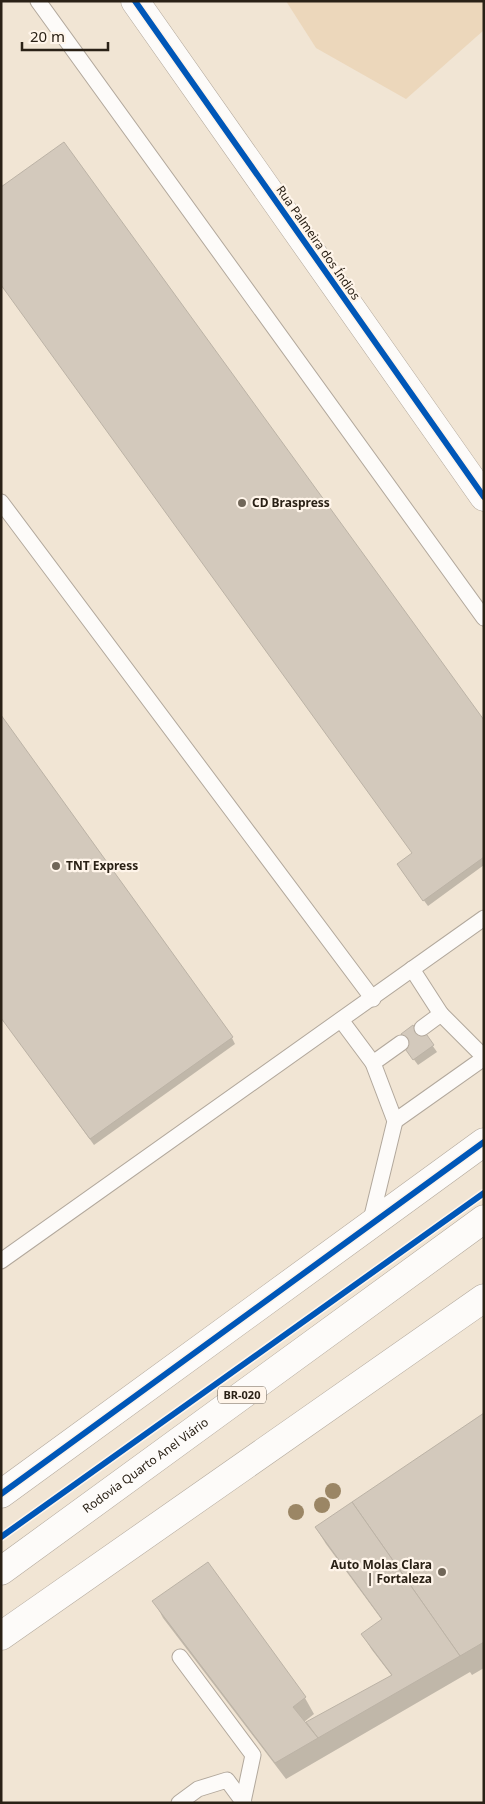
<svg xmlns="http://www.w3.org/2000/svg" width="485" height="1804" viewBox="0 0 485 1804" font-family="'Noto Sans',sans-serif">
  <style>
    .green { fill: #ecd7bb }
    .shadow { fill: #0003 }
    .building { fill: #d3c9bc; stroke: #bcb3a6 }
    .lines { fill: none; stroke-linecap: round; stroke-linejoin: round }
    .lane-casing { stroke: #b2a89c; stroke-width: 17 }
    .street-casing { stroke: #b2a89c; stroke-width: 29 }
    .secondary-casing { stroke: #b2a89c; stroke-width: 29 }
    .highway-casing { stroke: #b2a89c; stroke-width: 29 }
    .lane { stroke: #fdfbf9; stroke-width: 15 }
    .street { stroke: #fdfbf9; stroke-width: 28 }
    .secondary { stroke: #fdfbf9; stroke-width: 28 }
    .highway { stroke: #fdfbf9; stroke-width: 28 }
    .cycleway-casing { stroke: #fff5ea; stroke-width: 9 }
    .cycleway { stroke: #0057b8; stroke-width: 6 }
    .tree { fill: #9b8665 }
    .poi-dot { fill: #706658; stroke: #fff5ea; stroke-width: 2 }
    .labels { text-anchor: middle; stroke-width: 4.5; stroke-linejoin: round; paint-order: stroke }
    .shield { fill: #fff5ea; stroke: #6a6156; stroke-width: 1 }
    .shield-label { font-size: 11px; font-weight: bold; fill: #2a2116 }
    .street-label { font-size: 12px; fill: #2a2116; stroke: #fff5ea }
    .poi-label { font-size: 12px; font-weight: bold; fill: #2a2116; stroke: #fff5ea; text-anchor: start }
  </style>
  <rect width="100%" height="100%" fill="#f1e5d4"/>
  <polygon class="green" points="286,1 484,1 484,30 406,99 316,48"/>
  <g class="shadow">
    <polygon points="484,723 484,865 428,906 402,871 413,854"/>
    <polygon points="1,1017 232,1038 235,1044 94,1145"/>
    <polygon points="421,1029 437,1052 418,1065 406,1049 417,1032"/>
    <polygon points="484,1415 484,1668 472,1675 470,1672 286,1779 163,1618 154,1601 305,1698 314,1714 304,1722 306,1724 392,1676 372,1650 362,1634 382,1620 326,1544 316,1528"/>
  </g>
  <g class="building">
    <polygon points="64,142 484,720 484,857 423,901 397,864 412,853 1,285 1,187"/>
    <polygon points="1,715 233,1037 90,1139 1,1018"/>
    <polygon points="413,1025 417,1031 422,1028 434,1045 413,1060 401,1043 405,1040 401,1034"/>
    <polygon points="484,1413 484,1642 460,1656 352,1502"/>
    <polygon points="352,1502 460,1656 318,1738 306,1722 392,1675 361,1634 382,1619 315,1527"/>
    <polygon points="208,1562 306,1697 293,1707 318,1738 275,1763 152,1601"/>
  </g>
  <g class="lines">
    <defs>
      <g id="lane">
        <polyline points="38,1 484,618"/>
        <polyline points="1,502 373,999"/>
        <polyline points="412,969 441,1014"/>
        <polyline points="341,1020 373,1063 395,1121 370,1224"/>
        <polyline points="422,1028 441,1014 484,1057"/>
        <polyline points="373,1063 401,1043"/>
        <polyline points="395,1121 484,1058"/>
        <polyline points="1,1261 484,918"/>
        <polyline points="180,1657 253,1755 243,1802"/>
        <polyline points="179,1803 198,1789 227,1780 244,1803"/>
      </g>
      <polyline id="street" points="135,1 484,497"/>
      <polyline id="secondary" points="1,1494 484,1142"/>
      <g id="highway">
        <path id="s1" d="M1 1571 484 1219"/>
        <polyline points="1,1636 484,1298"/>
      </g>
    </defs>
    <use href="#lane" class="lane-casing"/>
    <use href="#street" class="street-casing"/>
    <use href="#secondary" class="secondary-casing"/>
    <use href="#highway" class="highway-casing"/>
    <use href="#lane" class="lane"/>
    <use href="#street" class="street"/>
    <use href="#secondary" class="secondary"/>
    <use href="#highway" class="highway"/>
    <defs>
      <g id="cycleway">
        <polyline points="135,1 484,497"/>
        <polyline points="1,1494 484,1142"/>
        <polyline points="1,1537 484,1193"/>
      </g>
    </defs>
    <use href="#cycleway" class="cycleway-casing"/>
    <use href="#cycleway" class="cycleway"/>
  </g>
  <g class="tree">
    <circle cx="333" cy="1491" r="8"/>
    <circle cx="322" cy="1505" r="8"/>
    <circle cx="296" cy="1512" r="8"/>
  </g>
  <g class="poi-dot">
    <circle cx="242" cy="503" r="5"/>
    <circle cx="56" cy="866" r="5"/>
    <circle cx="442" cy="1572" r="5"/>
  </g>
  <g class="labels">
    <rect class="shield" x="218" y="1386.5" width="48" height="17" rx="4"/>
    <g class="shield-label">
      <text x="242" y="1399">BR-020</text>
    </g>
    <g class="street-label">
      <text transform="translate(318 243) rotate(55)" y="4">Rua Palmeira dos Índios</text>
      <text dy="4" stroke="none"><textPath href="#s1" startOffset="179">Rodovia Quarto Anel Viário</textPath></text>
    </g>
    <g class="poi-label">
      <text x="252" y="507">CD Braspress</text>
      <text x="66" y="870">TNT Express</text>
      <text x="432" y="1569" text-anchor="end">Auto Molas Clara<tspan x="432" dy="14">| Fortaleza</tspan></text>
    </g>
  </g>
  <rect width="485" height="1804" fill="none" stroke="#2a2116" stroke-width="5"/>
  <path d="M22 42v8h86v-8" fill="none" stroke="#2a2116" stroke-width="2.5"/>
  <text x="30" y="42" font-size="15" fill="#2a2116" stroke="#fff5ea" stroke-width="4" paint-order="stroke">20 m</text>
</svg>
